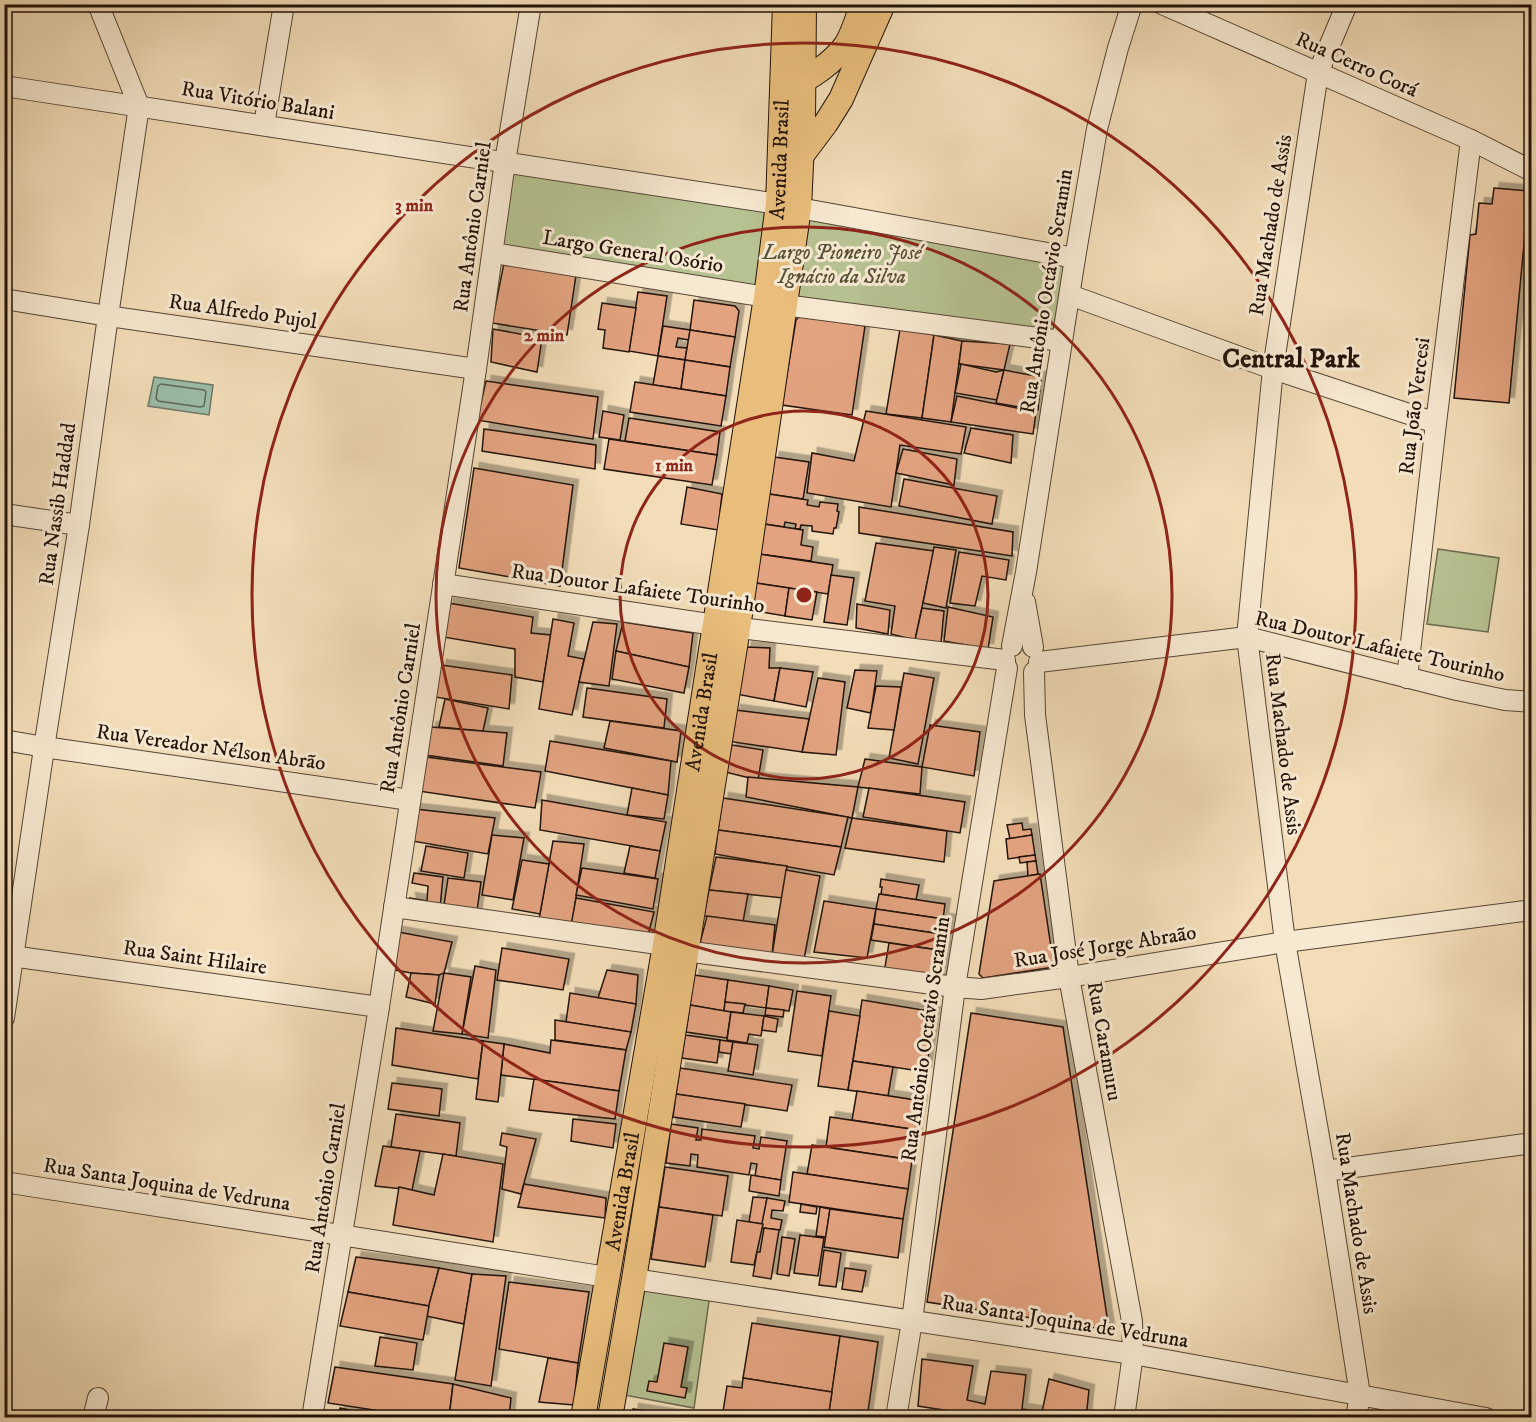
<svg xmlns="http://www.w3.org/2000/svg" width="1536" height="1422" viewBox="0 0 1536 1422" font-family="'IM FELL DW Pica',serif">
  <style>
    .green { fill: #b7c292; stroke: #6c6a4d; stroke-width: 1.5 }
    .water { fill: #9cbdaa; stroke: #6b7969; stroke-width: 1.5 }
    .lines { fill: none; stroke-linecap: round; stroke-linejoin: round }
    .shore { stroke: #5f6859; stroke-width: 1.5 }
    .building { fill: #e3a380; stroke: #221208; stroke-width: 1.5; filter: url(#shadow) }
    .minor-casing { stroke: #564534; stroke-width: 22 }
    .major-casing { stroke: #221208; stroke-width: 26 }
    .minor { stroke: #f7e9d1; stroke-width: 20 }
    .major { stroke: #e9be7c; stroke-width: 24 }
    .ring { fill: none; stroke: #8f2418; stroke-width: 3 }
    .labels { text-anchor: middle; stroke-width: 6; stroke-linejoin: round; paint-order: stroke }
    .street-label { font-size: 21px; fill: #221208; stroke: #f7e9d1 }
    .park-label { font-size: 21px; font-style: italic; fill: #565038; stroke: #f7e9d1 }
    .district-label { font-size: 27px; font-weight: bold; fill: #221208; stroke: #f7e9d1 }
    .centre { fill: #8f2418; stroke: #f7e9d1; stroke-width: 3 }
    .ring-label { font-size: 18px; text-anchor: middle; font-weight: bold; fill: #8f2418; stroke: #f7e9d1; stroke-width: 6; stroke-linejoin: round; paint-order: stroke }
  </style>
  <defs>
    <filter id="shadow"><feDropShadow dx="5.5" dy="-5.5" stdDeviation="0" flood-color="#0004"/></filter>
  </defs>
  <rect width="100%" height="100%" fill="#f2ddb8"/>
  <filter id="stains"><feTurbulence type="fractalNoise" baseFrequency=".00333" numOctaves="4"/><feColorMatrix values="0 0 0 0 .2 0 0 0 0 .09 0 0 0 0 .02 0 0 0 .5 -.17"/></filter>
  <radialGradient id="worn" r=".72"><stop offset=".6" stop-color="#630" stop-opacity="0"/><stop offset="1" stop-color="#630" stop-opacity=".3"/></radialGradient>
  <g class="green">
    <polygon points="505,162 778,204 766,297 493,253"/>
    <polygon points="799,208 1075,258 1062,341 784,305"/>
    <polygon points="1438,549 1499,558 1488,632 1427,624"/>
    <polygon points="639,1283 710,1294 694,1408 619,1394"/>
  </g>
  <polygon class="water" points="154,377 213,385 209,415 148,406"/>
  <g class="lines">
    <polygon class="shore" points="161,384 204,390 206,392 204,406 200,407 158,401 156,398 158,386"/>
  </g>
  <g class="building">
    <polygon points="1494,188 1529,191 1509,403 1454,398 1470,235 1476,234 1479,203 1492,204"/>
    <polygon points="504,263 576,275 567,335 492,323"/>
    <polygon points="638,292 667,296 658,356 629,351"/>
    <polygon points="694,300 735,306 739,311 735,337 690,330"/>
    <polygon points="602,303 636,308 629,352 603,348 605,330 598,329"/>
    <polygon points="800,316 865,326 852,415 782,405 796,320"/>
    <polygon points="663,326 690,330 689,340 678,338 676,347 687,348 685,360 658,356"/>
    <polygon points="493,329 542,338 537,372 491,362"/>
    <polygon points="900,329 934,335 922,418 886,414"/>
    <polygon points="690,330 735,337 730,367 685,360"/>
    <polygon points="934,335 962,341 951,422 922,418"/>
    <polygon points="962,341 1010,344 1004,370 959,364"/>
    <polygon points="658,356 685,360 681,389 653,385"/>
    <polygon points="685,360 730,367 726,396 681,389"/>
    <polygon points="961,364 996,372 1004,370 997,400 955,393"/>
    <polygon points="1004,370 1041,377 1038,410 996,403"/>
    <polygon points="486,381 598,397 593,439 477,420"/>
    <polygon points="635,382 726,396 721,426 630,412"/>
    <polygon points="957,396 1036,412 1033,434 951,422"/>
    <polygon points="603,411 624,415 620,440 599,437"/>
    <polygon points="866,411 966,427 961,454 900,445 891,507 807,493 812,453 854,461"/>
    <polygon points="629,418 720,432 717,455 625,441"/>
    <polygon points="971,428 1013,435 1011,463 964,453"/>
    <polygon points="484,429 596,445 595,469 482,451"/>
    <polygon points="609,439 717,455 712,485 604,469"/>
    <polygon points="903,449 957,459 954,485 896,473"/>
    <polygon points="774,457 809,462 803,499 769,494"/>
    <polygon points="474,468 573,485 560,586 459,568"/>
    <polygon points="904,479 997,496 992,524 899,506"/>
    <polygon points="687,487 722,494 718,530 681,524"/>
    <polygon points="769,494 808,500 807,505 819,507 820,502 838,504 837,511 839,512 836,528 834,528 833,534 812,531 812,526 801,525 800,529 795,529 796,524 785,522 784,527 764,524"/>
    <polygon points="859,507 1013,532 1012,556 859,533"/>
    <polygon points="764,524 803,530 801,545 813,547 811,561 759,554"/>
    <polygon points="876,543 934,551 915,640 891,634 895,606 865,601"/>
    <polygon points="934,547 956,550 946,608 923,603"/>
    <polygon points="959,552 1009,560 1006,580 982,576 975,606 950,603"/>
    <polygon points="759,554 833,565 828,594 755,583"/>
    <polygon points="831,575 854,578 847,625 824,622"/>
    <polygon points="756,583 789,588 785,616 756,611 753,608"/>
    <polygon points="789,588 817,592 812,620 785,616"/>
    <polygon points="448,603 533,617 531,633 551,635 543,682 515,677 515,649 443,637"/>
    <polygon points="857,604 890,610 888,634 856,628"/>
    <polygon points="948,607 993,617 988,649 944,641"/>
    <polygon points="922,608 944,611 941,643 915,640"/>
    <polygon points="553,619 574,623 568,656 584,659 572,715 539,709"/>
    <polygon points="593,622 617,624 609,686 579,682"/>
    <polygon points="623,622 693,633 689,667 616,651"/>
    <polygon points="746,647 770,648 769,668 780,668 774,701 736,694"/>
    <polygon points="616,651 689,667 684,693 612,679"/>
    <polygon points="441,665 512,675 509,709 435,697"/>
    <polygon points="780,668 813,672 806,707 774,701"/>
    <polygon points="855,670 877,671 871,713 847,708"/>
    <polygon points="904,673 934,678 918,764 889,758"/>
    <polygon points="818,678 845,682 836,755 802,752"/>
    <polygon points="876,686 901,687 894,730 868,728"/>
    <polygon points="587,688 667,699 664,728 583,717"/>
    <polygon points="445,699 488,708 483,731 439,727"/>
    <polygon points="735,710 809,719 802,752 727,741"/>
    <polygon points="610,721 681,731 677,762 604,748"/>
    <polygon points="930,725 980,732 974,776 922,767"/>
    <polygon points="431,727 507,733 503,766 425,755"/>
    <polygon points="550,741 671,761 668,795 545,771"/>
    <polygon points="732,745 763,750 758,780 725,772"/>
    <polygon points="426,757 541,772 535,808 418,791"/>
    <polygon points="865,759 922,767 920,794 858,787"/>
    <polygon points="748,777 858,787 852,818 746,797"/>
    <polygon points="632,788 668,795 664,819 627,815"/>
    <polygon points="869,788 965,802 960,833 863,817"/>
    <polygon points="723,798 848,817 841,847 718,830"/>
    <polygon points="542,800 666,822 660,851 540,830"/>
    <polygon points="415,809 495,818 488,854 412,841"/>
    <polygon points="852,818 947,831 944,862 845,848"/>
    <polygon points="1022,823 1023,830 1031,829 1032,835 1010,839 1007,825"/>
    <polygon points="718,830 841,847 834,875 715,854"/>
    <polygon points="492,835 524,838 513,900 482,895"/>
    <polygon points="1032,835 1035,855 1008,859 1006,839"/>
    <polygon points="553,841 584,844 572,924 539,919"/>
    <polygon points="426,846 468,853 464,878 421,871"/>
    <polygon points="630,846 660,851 655,878 624,873"/>
    <polygon points="1035,855 1036,861 1020,863 1019,857"/>
    <polygon points="716,857 787,866 783,898 709,890"/>
    <polygon points="522,860 549,864 540,914 512,909"/>
    <polygon points="1036,861 1038,874 1028,876 1027,862"/>
    <polygon points="582,868 658,879 653,909 576,895"/>
    <polygon points="786,870 820,876 804,959 772,955"/>
    <polygon points="414,873 443,877 440,908 411,905 410,898 427,901 428,886 412,883"/>
    <polygon points="1040,874 1054,967 983,978 979,974 994,881"/>
    <polygon points="448,878 481,882 476,918 443,912"/>
    <polygon points="881,879 919,885 916,900 881,894 882,887 880,887"/>
    <polygon points="709,890 748,894 743,922 704,916"/>
    <polygon points="879,894 945,904 943,919 876,909"/>
    <polygon points="576,898 654,912 646,943 569,936"/>
    <polygon points="824,901 876,909 867,958 814,952"/>
    <polygon points="876,909 950,920 947,935 874,924"/>
    <polygon points="707,916 775,925 772,955 699,947"/>
    <polygon points="874,924 947,935 945,951 871,940"/>
    <polygon points="393,931 452,942 444,973 439,975 411,973 384,968"/>
    <polygon points="889,943 945,951 940,981 884,973"/>
    <polygon points="502,948 569,959 563,990 497,980"/>
    <polygon points="475,966 496,970 488,1038 462,1034"/>
    <polygon points="607,970 638,975 636,1004 598,998"/>
    <polygon points="411,973 439,975 435,1004 406,997"/>
    <polygon points="444,973 471,977 462,1034 433,1031"/>
    <polygon points="694,975 728,980 724,1011 690,1005"/>
    <polygon points="728,980 769,986 766,1008 725,1002"/>
    <polygon points="769,986 793,990 789,1011 766,1008"/>
    <polygon points="797,991 831,996 822,1056 788,1051"/>
    <polygon points="570,993 636,1004 631,1032 566,1022"/>
    <polygon points="862,1000 935,1012 926,1072 853,1061"/>
    <polygon points="725,1002 745,1004 743,1013 724,1011"/>
    <polygon points="690,1005 731,1012 727,1038 686,1032"/>
    <polygon points="766,1008 784,1010 783,1017 765,1015"/>
    <polygon points="829,1011 860,1016 848,1090 818,1086"/>
    <polygon points="731,1012 764,1016 761,1036 749,1034 747,1043 727,1040"/>
    <polygon points="971,1013 1063,1027 1109,1330 927,1302"/>
    <polygon points="764,1016 778,1019 776,1032 762,1030"/>
    <polygon points="555,1020 631,1032 626,1050 555,1040"/>
    <polygon points="396,1028 483,1041 478,1079 392,1065"/>
    <polygon points="685,1035 720,1040 717,1063 682,1058"/>
    <polygon points="551,1040 626,1050 619,1091 501,1075 504,1044 550,1053"/>
    <polygon points="720,1040 733,1042 731,1054 719,1052"/>
    <polygon points="483,1041 504,1044 498,1102 476,1099"/>
    <polygon points="733,1042 758,1045 753,1075 728,1071"/>
    <polygon points="853,1061 893,1067 888,1096 848,1090"/>
    <polygon points="680,1068 792,1085 787,1111 676,1094"/>
    <polygon points="534,1079 619,1091 615,1119 529,1110"/>
    <polygon points="392,1083 442,1089 439,1116 388,1109"/>
    <polygon points="857,1091 922,1101 917,1130 852,1120"/>
    <polygon points="676,1094 745,1104 741,1127 673,1117"/>
    <polygon points="396,1114 460,1123 456,1156 391,1147"/>
    <polygon points="830,1117 917,1130 912,1160 826,1147"/>
    <polygon points="573,1119 616,1124 613,1148 571,1141"/>
    <polygon points="671,1124 698,1128 696,1140 701,1140 702,1129 755,1136 753,1148 759,1149 761,1137 787,1141 781,1180 755,1176 757,1164 751,1163 749,1175 697,1167 698,1155 691,1154 690,1166 666,1163"/>
    <polygon points="502,1133 536,1139 521,1194 502,1189 507,1147 500,1145"/>
    <polygon points="812,1145 912,1160 908,1189 807,1174"/>
    <polygon points="383,1146 420,1151 412,1190 375,1186"/>
    <polygon points="443,1154 503,1164 493,1242 393,1225 399,1187 434,1195"/>
    <polygon points="665,1167 728,1176 722,1216 659,1207"/>
    <polygon points="793,1172 908,1189 903,1219 789,1202"/>
    <polygon points="751,1175 781,1180 779,1196 749,1191"/>
    <polygon points="524,1184 606,1198 605,1218 518,1207"/>
    <polygon points="753,1197 767,1198 763,1224 749,1222"/>
    <polygon points="767,1198 785,1201 783,1211 772,1210 771,1218 782,1220 780,1230 761,1228"/>
    <polygon points="801,1204 817,1207 816,1214 800,1212"/>
    <polygon points="659,1207 713,1215 705,1267 651,1259"/>
    <polygon points="820,1207 830,1209 826,1237 816,1236"/>
    <polygon points="830,1209 903,1219 898,1258 824,1247"/>
    <polygon points="737,1220 763,1224 754,1265 731,1262"/>
    <polygon points="764,1228 779,1230 771,1279 753,1276 757,1252 760,1252"/>
    <polygon points="800,1235 824,1238 818,1276 794,1273"/>
    <polygon points="782,1237 795,1239 789,1276 777,1274"/>
    <polygon points="824,1250 841,1253 836,1287 819,1285"/>
    <polygon points="356,1257 439,1268 429,1306 348,1292"/>
    <polygon points="439,1268 472,1274 464,1324 426,1316"/>
    <polygon points="845,1268 866,1271 862,1292 842,1289"/>
    <polygon points="472,1274 506,1276 491,1386 455,1380"/>
    <polygon points="509,1282 589,1292 578,1363 499,1349"/>
    <polygon points="348,1292 429,1306 423,1340 340,1326"/>
    <polygon points="752,1323 840,1336 832,1392 743,1378"/>
    <polygon points="840,1336 878,1342 867,1418 828,1418"/>
    <polygon points="380,1337 417,1343 413,1370 375,1366"/>
    <polygon points="664,1343 688,1347 681,1387 687,1388 685,1398 647,1391 649,1381 657,1382"/>
    <polygon points="548,1358 578,1363 574,1405 539,1402"/>
    <polygon points="922,1359 973,1366 967,1400 985,1404 991,1371 1026,1375 1022,1409 1042,1412 1049,1379 1089,1390 1086,1418 995,1418 918,1406"/>
    <polygon points="335,1367 453,1384 449,1418 426,1418 328,1403"/>
    <polygon points="743,1378 832,1392 828,1418 722,1418 727,1386 742,1388"/>
    <polygon points="453,1384 511,1398 509,1418 449,1418"/>
    <polygon points="340,1408 384,1417 384,1418 337,1418"/>
    <polygon points="633,1409 694,1418 632,1418"/>
  </g>
  <g class="lines">
    <defs>
      <g id="minor">
        <polyline points="1162,4 1471,140 1532,171"/>
        <polyline points="1347,4 1318,73 1273,369 1247,637 1285,942 1325,1171 1360,1395 1356,1418"/>
        <polyline points="4,86 778,204"/>
        <polyline points="264,125 284,4"/>
        <polyline points="799,208 1075,258"/>
        <polyline points="493,253 766,297"/>
        <polyline points="1070,295 1273,369 1436,423"/>
        <polyline points="4,299 108,316 476,369"/>
        <polyline points="784,305 1062,341"/>
        <polyline points="4,514 79,525"/>
        <polyline points="443,584 715,625 1005,660"/>
        <polyline points="1025,602 1033,647"/>
        <polyline points="1012,646 1026,572 1075,258 1097,129 1118,48 1132,4"/>
        <polyline points="1039,662 1247,637 1457,690 1505,700 1532,702"/>
        <polyline points="1034,672 1035,715 1069,977 1132,1321 1133,1354 1124,1418"/>
        <polyline points="1407,678 1436,423 1471,140"/>
        <polyline points="4,740 44,747 410,800"/>
        <polyline points="394,907 665,945"/>
        <polyline points="685,951 955,987 981,989 1069,977 1285,942 1532,910"/>
        <polyline points="4,955 379,1007"/>
        <polyline points="4,1018 46,735 79,525 108,316 139,106 98,4"/>
        <polyline points="1325,1171 1532,1143"/>
        <polyline points="4,1182 607,1277"/>
        <polyline points="634,1279 1133,1354 1486,1418"/>
        <polyline points="93,1418 98,1398"/>
        <polyline points="312,1418 379,1007 476,369 505,162 531,4"/>
        <polyline points="896,1418 912,1321 955,987 1007,668"/>
      </g>
      <g id="major">
        <path d="M792 85C811 79 835 60 846 45 853 34 858 16 863 4"/>
        <polyline points="802,155 826,123 841,99 883,4"/>
        <path id="s1" d="M583 1418 665 945 766 297 778 204 785 4"/>
        <polyline points="610,1418 634,1279 738,628 799,208 803,122 804,4"/>
      </g>
    </defs>
    <use href="#minor" class="minor-casing"/>
    <use href="#major" class="major-casing"/>
    <use href="#minor" class="minor"/>
    <use href="#major" class="major"/>
  </g>
  <g class="ring">
    <circle cx="804" cy="595" r="184"/>
    <circle cx="804" cy="595" r="368"/>
    <circle cx="804" cy="595" r="552"/>
  </g>
  <g class="labels">
    <g class="street-label">
      <text transform="translate(1357 64) rotate(24)" y="7">Rua Cerro Corá</text>
      <text transform="translate(258 100) rotate(9)" y="7">Rua Vitório Balani</text>
      <text dy="7" stroke="none"><textPath href="#s1" startOffset="1274">Avenida Brasil</textPath></text>
      <text transform="translate(1270 225) rotate(-81)" y="7">Rua Machado de Assis</text>
      <text transform="translate(472 227) rotate(-82)" y="7">Rua Antônio Carniel</text>
      <text transform="translate(633 251) rotate(9)" y="7">Largo General Osório</text>
      <text transform="translate(1046 291) rotate(-81)" y="7">Rua Antônio Octávio Scramin</text>
      <text transform="translate(243 311) rotate(8)" y="7">Rua Alfredo Pujol</text>
      <text transform="translate(1414 406) rotate(-83)" y="7">Rua João Vercesi</text>
      <text transform="translate(57 504) rotate(-82)" y="7">Rua Nassib Haddad</text>
      <text transform="translate(638 588) rotate(8)" y="7">Rua Doutor Lafaiete Tourinho</text>
      <text transform="translate(1380 646) rotate(13)" y="7">Rua Doutor Lafaiete Tourinho</text>
      <text transform="translate(400 708) rotate(-81)" y="7">Rua Antônio Carniel</text>
      <text dy="7" stroke="none"><textPath href="#s1" startOffset="716">Avenida Brasil</textPath></text>
      <text transform="translate(1284 744) rotate(83)" y="7">Rua Machado de Assis</text>
      <text transform="translate(211 747) rotate(8)" y="7">Rua Vereador Nélson Abrão</text>
      <text transform="translate(1105 946) rotate(-9)" y="7">Rua José Jorge Abraão</text>
      <text transform="translate(195 957) rotate(8)" y="7">Rua Saint Hilaire</text>
      <text transform="translate(925 1039) rotate(-82)" y="7">Rua Antônio Octávio Scramin</text>
      <text transform="translate(1105 1041) rotate(80)" y="7">Rua Caramuru</text>
      <text transform="translate(167 1184) rotate(9)" y="7">Rua Santa Joquina de Vedruna</text>
      <text transform="translate(325 1188) rotate(-81)" y="7">Rua Antônio Carniel</text>
      <text dy="7" stroke="none"><textPath href="#s1" startOffset="230">Avenida Brasil</textPath></text>
      <text transform="translate(1357 1223) rotate(81)" y="7">Rua Machado de Assis</text>
      <text transform="translate(1065 1321) rotate(9)" y="7">Rua Santa Joquina de Vedruna</text>
    </g>
    <g class="park-label">
      <text x="842" y="259">Largo Pioneiro José<tspan x="842" dy="24">Ignácio da Silva</tspan></text>
    </g>
    <g class="district-label">
      <text x="1291" y="367">Central Park</text>
    </g>
  </g>
  <circle cx="804" cy="595" r="9" class="centre"/>
  <g class="ring-label">
    <text x="414" y="211">3 min</text>
    <text x="544" y="341">2 min</text>
    <text x="674" y="471">1 min</text>
  </g>
  <rect width="1536" height="1422" fill="none" stroke="#f2ddb8" stroke-width="24"/>
  <rect x="6" y="6" width="1524" height="1410" fill="none" stroke="#221208" stroke-width="3"/>
  <rect x="12" y="12" width="1512" height="1398" fill="none" stroke="#221208" stroke-width="1.5"/>
  <rect width="100%" height="100%" filter="url(#stains)"/>
  <rect width="100%" height="100%" fill="url(#worn)"/>
</svg>
